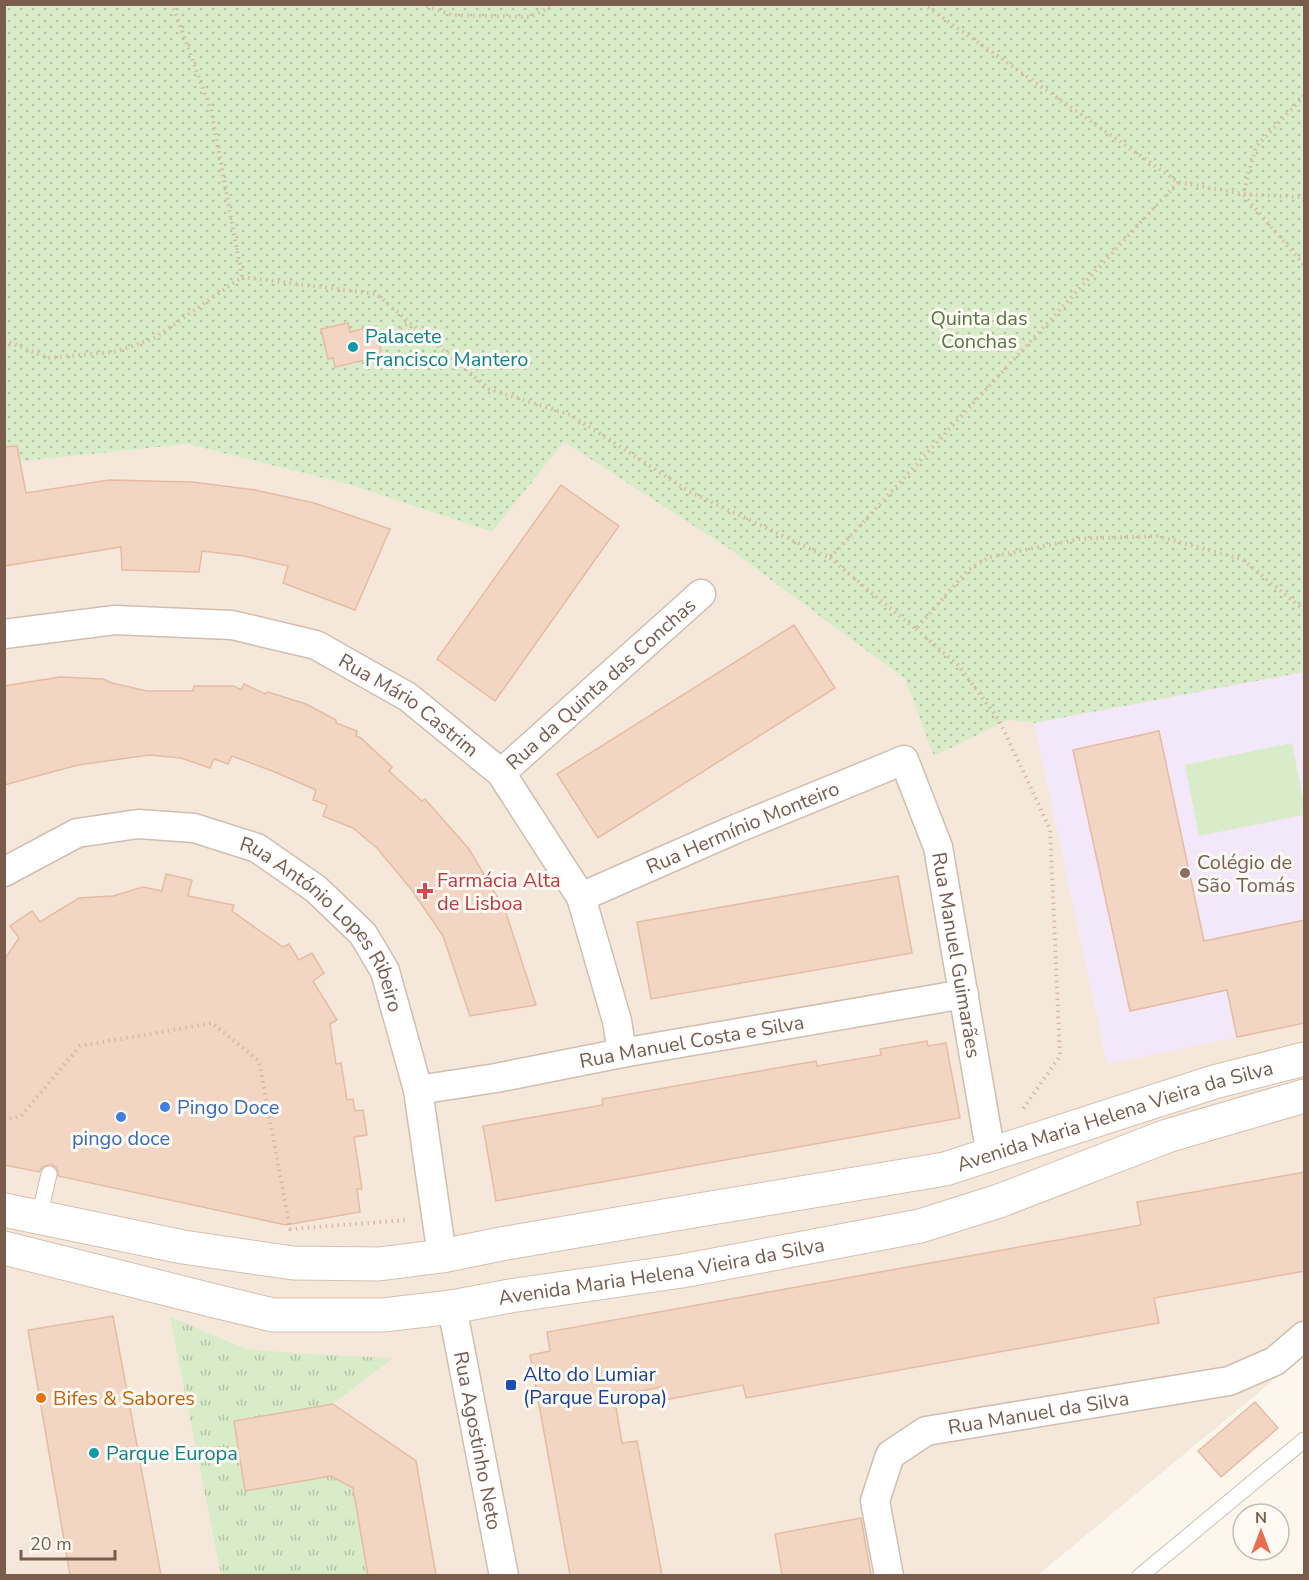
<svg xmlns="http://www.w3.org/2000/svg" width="1309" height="1580" viewBox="0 0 1309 1580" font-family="'Nunito Sans',sans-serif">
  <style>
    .residential { fill: #f5e8da }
    .education { fill: #f3e8fa }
    .grass { fill: url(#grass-tufts) }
    .park { fill: url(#park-dots) }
    .garden { fill: #d8ecc9 }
    .building { fill: #f3d5c3; stroke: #e6bba3; stroke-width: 1.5 }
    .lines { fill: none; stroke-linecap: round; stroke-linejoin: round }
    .lane-casing { stroke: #d1beb0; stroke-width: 17 }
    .street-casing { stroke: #d1beb0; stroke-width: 31 }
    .secondary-casing { stroke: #d6c0b0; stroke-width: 35 }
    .path { stroke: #d9b8a5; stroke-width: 4; stroke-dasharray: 1.5 4.5; stroke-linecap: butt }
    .lane { stroke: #fff; stroke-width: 15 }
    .street { stroke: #fff; stroke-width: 28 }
    .secondary { stroke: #fff; stroke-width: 33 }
    .culture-dot { fill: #0f9aa8; stroke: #fffaf3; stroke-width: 2 }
    .education-dot { fill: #8d6e63; stroke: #fffaf3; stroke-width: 2 }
    .health-dot { fill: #e0444e; stroke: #fffaf3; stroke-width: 2 }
    .shop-dot { fill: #3f7fe0; stroke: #fffaf3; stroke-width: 2 }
    .transit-dot { fill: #1a4fb4; stroke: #fffaf3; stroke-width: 2 }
    .food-dot { fill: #e8710a; stroke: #fffaf3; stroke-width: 2 }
    .labels { text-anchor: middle; stroke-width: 6; stroke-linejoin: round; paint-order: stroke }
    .park-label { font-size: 20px; fill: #537a41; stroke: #fffaf3 }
    .culture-label { font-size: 20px; fill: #0d838f; stroke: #fffaf3; text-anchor: start }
    .street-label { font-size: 20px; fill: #7a5c4d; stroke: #fffaf3 }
    .education-label { font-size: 20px; fill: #785e54; stroke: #fffaf3; text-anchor: start }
    .health-label { font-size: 20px; fill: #be3a42; stroke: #fffaf3; text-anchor: start }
    .shop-label { font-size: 20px; fill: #366cbe; stroke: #fffaf3; text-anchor: start }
    .transit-label { font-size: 20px; fill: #164399; stroke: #fffaf3; text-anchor: start }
    .food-label { font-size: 20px; fill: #c56008; stroke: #fffaf3; text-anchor: start }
  </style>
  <defs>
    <pattern id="grass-tufts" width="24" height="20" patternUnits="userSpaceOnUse" patternTransform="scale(1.5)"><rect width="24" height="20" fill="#d8ecc9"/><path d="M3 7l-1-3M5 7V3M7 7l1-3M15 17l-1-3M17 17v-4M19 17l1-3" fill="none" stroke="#b4c2a5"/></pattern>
    <pattern id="park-dots" width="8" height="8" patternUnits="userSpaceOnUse" patternTransform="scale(1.5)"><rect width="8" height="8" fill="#d8ecc9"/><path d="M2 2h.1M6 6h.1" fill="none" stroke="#b4c2a5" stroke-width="1.8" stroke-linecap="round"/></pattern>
  </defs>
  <rect width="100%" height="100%" fill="#fdf6ec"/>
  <polygon class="residential" points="564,442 728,548 905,679 935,755 1008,720 1034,723 1304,672 1304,1355 1038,1575 5,1575 4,463 187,444 347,484 492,532"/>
  <polygon class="education" points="1304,672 1304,1023 1107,1064 1034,723"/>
  <polygon class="grass" points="170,1317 246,1349 306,1354 393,1358 333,1404 234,1421 353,1488 368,1575 221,1575"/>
  <polygon class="park" points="5,5 1304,5 1304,672 1034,723 1008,720 934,756 905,679 728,548 564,442 492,532 347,484 187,444 5,463"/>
  <polygon class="garden" points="1292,743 1304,804 1304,815 1199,836 1185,765"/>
  <g class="building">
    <polygon points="348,323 350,332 376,326 382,356 335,367 333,358 328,359 321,329"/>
    <polygon points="17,446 26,493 109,480 192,482 255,490 314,503 390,529 355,610 283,583 288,566 244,556 202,551 199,572 122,570 121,547 4,566 4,447"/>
    <polygon points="561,485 619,526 495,701 437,659"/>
    <polygon points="794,625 835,688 598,838 557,774"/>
    <polygon points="60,677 103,679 112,683 147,691 193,691 194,686 234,686 241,690 244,684 265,694 268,692 306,704 336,720 336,723 357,731 356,736 361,738 392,767 389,771 422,801 425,799 469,849 505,910 536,1005 470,1016 443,936 411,889 377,848 353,828 323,816 327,805 313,800 316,790 275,772 232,756 228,764 214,759 210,768 181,758 149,755 78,765 4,785 4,686"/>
    <polygon points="1159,731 1204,941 1305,920 1305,1023 1237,1037 1227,990 1130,1011 1073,750"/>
    <polygon points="166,874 192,880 188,896 234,905 232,911 257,929 283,947 289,944 299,960 312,953 324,973 313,981 337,1020 330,1024 336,1064 341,1063 347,1100 353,1099 355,1111 363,1110 367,1135 354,1137 362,1189 357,1189 360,1212 286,1225 58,1176 58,1172 56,1167 51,1164 42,1167 39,1172 4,1165 4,960 19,938 10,926 32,911 40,922 79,898 113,896 143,887 162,891"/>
    <polygon points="898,876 912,953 651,999 637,922"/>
    <polygon points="927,1041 928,1046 946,1043 960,1118 496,1201 483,1126 603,1105 602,1099 816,1061 817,1066 881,1055 880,1049"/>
    <polygon points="1305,1172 1305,1271 1154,1298 1159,1323 746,1398 743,1385 664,1400 662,1387 614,1396 622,1443 637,1441 662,1575 570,1575 530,1355 550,1351 547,1332 1141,1225 1137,1202"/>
    <polygon points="113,1316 161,1575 70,1575 28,1330"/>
    <polygon points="1255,1402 1278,1428 1221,1477 1198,1451"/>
    <polygon points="333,1404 416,1461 436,1575 368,1575 353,1488 331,1476 245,1491 234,1421"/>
    <polygon points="861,1518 871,1575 782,1575 775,1534"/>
  </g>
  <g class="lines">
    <defs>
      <g id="lane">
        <polyline points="39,1217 49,1174"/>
        <polyline points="1140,1576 1304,1440"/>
      </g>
      <g id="street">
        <path id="s1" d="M4 634 115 620 232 625 316 645 408 697 501 773 581 897 617 1021 622 1053"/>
        <path id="s2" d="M501 773 701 594"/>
        <path id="s3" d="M4 872 77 833 138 824 194 828 257 848 316 889 363 934 385 971 418 1090 442 1256"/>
        <path id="s4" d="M581 897 738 828 904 760 938 847 991 1155"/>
        <path id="s5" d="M418 1090 496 1078 622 1053 964 994"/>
        <path id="s6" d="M452 1307 504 1576"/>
        <path id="s7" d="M889 1576 875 1501 890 1455 926 1431 1229 1381 1275 1361 1304 1336"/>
      </g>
      <g id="secondary">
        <path id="s8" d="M4 1210 183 1247 293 1263 379 1264 442 1256 501 1244 699 1210 945 1169 1214 1082 1304 1059"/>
        <path id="s9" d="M4 1248 215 1301 273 1315H383L452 1307 510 1296 682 1271 920 1226 999 1201 1167 1136 1304 1096"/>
      </g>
    </defs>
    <use href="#lane" class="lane-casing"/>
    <use href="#street" class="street-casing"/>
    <use href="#secondary" class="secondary-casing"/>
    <g class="path">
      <polyline points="421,4 452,15 530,17 556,4"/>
      <polyline points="923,4 1178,182 1243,194 1300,197 1304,200"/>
      <polyline points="1304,96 1256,147 1243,194 1304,265"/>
      <polyline points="242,277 376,294 489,389 571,415 690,492 830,558 1178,182"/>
      <polyline points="379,339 389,336 409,323"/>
      <polyline points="4,340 48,358 114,352 153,339 242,277 211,110 172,4"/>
      <polyline points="830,558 879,599 916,629 968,570 990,557 1079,539 1157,536 1242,559 1304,610"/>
      <polyline points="916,629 958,665 999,720 1050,829 1060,1056 1023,1109"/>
      <polyline points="4,1120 21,1116 80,1046 212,1023 259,1061 290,1229 407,1220"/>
    </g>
    <use href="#lane" class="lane"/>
    <use href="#street" class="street"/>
    <use href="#secondary" class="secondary"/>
  </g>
  <g class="culture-dot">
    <circle cx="353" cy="347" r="6"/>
    <circle cx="94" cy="1453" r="6"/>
  </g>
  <circle class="education-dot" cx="1185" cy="873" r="6"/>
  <path class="health-dot" d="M422 882h6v6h6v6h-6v6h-6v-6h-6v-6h6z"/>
  <g class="shop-dot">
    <circle cx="165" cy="1107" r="6"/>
    <circle cx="121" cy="1117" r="6"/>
  </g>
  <rect class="transit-dot" x="505" y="1379" width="12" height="12" rx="3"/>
  <circle class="food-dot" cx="41" cy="1398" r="6"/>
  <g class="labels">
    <g class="park-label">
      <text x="979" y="325">Quinta das<tspan x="979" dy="23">Conchas</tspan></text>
    </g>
    <g class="culture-label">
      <text x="365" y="343">Palacete<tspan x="365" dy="23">Francisco Mantero</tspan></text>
      <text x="106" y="1460">Parque Europa</text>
    </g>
    <g class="street-label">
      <text dy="7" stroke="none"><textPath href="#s2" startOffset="134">Rua da Quinta das Conchas</textPath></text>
      <text dy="7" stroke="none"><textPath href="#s1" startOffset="426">Rua Mário Castrim</textPath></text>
      <text dy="7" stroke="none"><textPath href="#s4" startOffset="176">Rua Hermínio Monteiro</textPath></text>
      <text dy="7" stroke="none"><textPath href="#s3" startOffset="369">Rua António Lopes Ribeiro</textPath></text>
      <text dy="7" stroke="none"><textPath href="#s4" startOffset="554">Rua Manuel Guimarães</textPath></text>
      <text dy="7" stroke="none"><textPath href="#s5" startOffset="278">Rua Manuel Costa e Silva</textPath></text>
      <text dy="7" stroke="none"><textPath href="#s8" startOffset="1132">Avenida Maria Helena Vieira da Silva</textPath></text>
      <text dy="7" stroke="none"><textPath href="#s9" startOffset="669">Avenida Maria Helena Vieira da Silva</textPath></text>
      <text dy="7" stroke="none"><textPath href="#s7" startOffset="282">Rua Manuel da Silva</textPath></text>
      <text dy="7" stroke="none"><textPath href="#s6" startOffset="136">Rua Agostinho Neto</textPath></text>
    </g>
    <g class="education-label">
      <text x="1197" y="869">Colégio de<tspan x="1197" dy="23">São Tomás</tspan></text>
    </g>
    <g class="health-label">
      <text x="437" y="887">Farmácia Alta<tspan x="437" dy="23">de Lisboa</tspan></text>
    </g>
    <g class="shop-label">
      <text x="177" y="1114">Pingo Doce</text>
      <text x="121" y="1145" text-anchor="middle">pingo doce</text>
    </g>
    <g class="transit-label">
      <text x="523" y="1381">Alto do Lumiar<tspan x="523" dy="23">(Parque Europa)</tspan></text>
    </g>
    <g class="food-label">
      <text x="53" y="1405">Bifes &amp; Sabores</text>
    </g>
  </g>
  <rect width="1309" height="1580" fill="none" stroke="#7a5c4d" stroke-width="12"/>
  <g transform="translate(1261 1532)"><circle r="28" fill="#fffaf3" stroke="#cabbb1" stroke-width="1.5"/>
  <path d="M0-4.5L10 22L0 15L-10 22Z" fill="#e76f51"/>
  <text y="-9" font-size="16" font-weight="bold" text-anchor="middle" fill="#7a5c4d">N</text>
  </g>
  <path d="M21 1550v9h94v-9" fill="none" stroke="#7a5c4d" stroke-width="3"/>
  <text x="30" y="1550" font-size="18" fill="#7a5c4d" stroke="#fffaf3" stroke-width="4.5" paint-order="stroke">20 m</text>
</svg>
